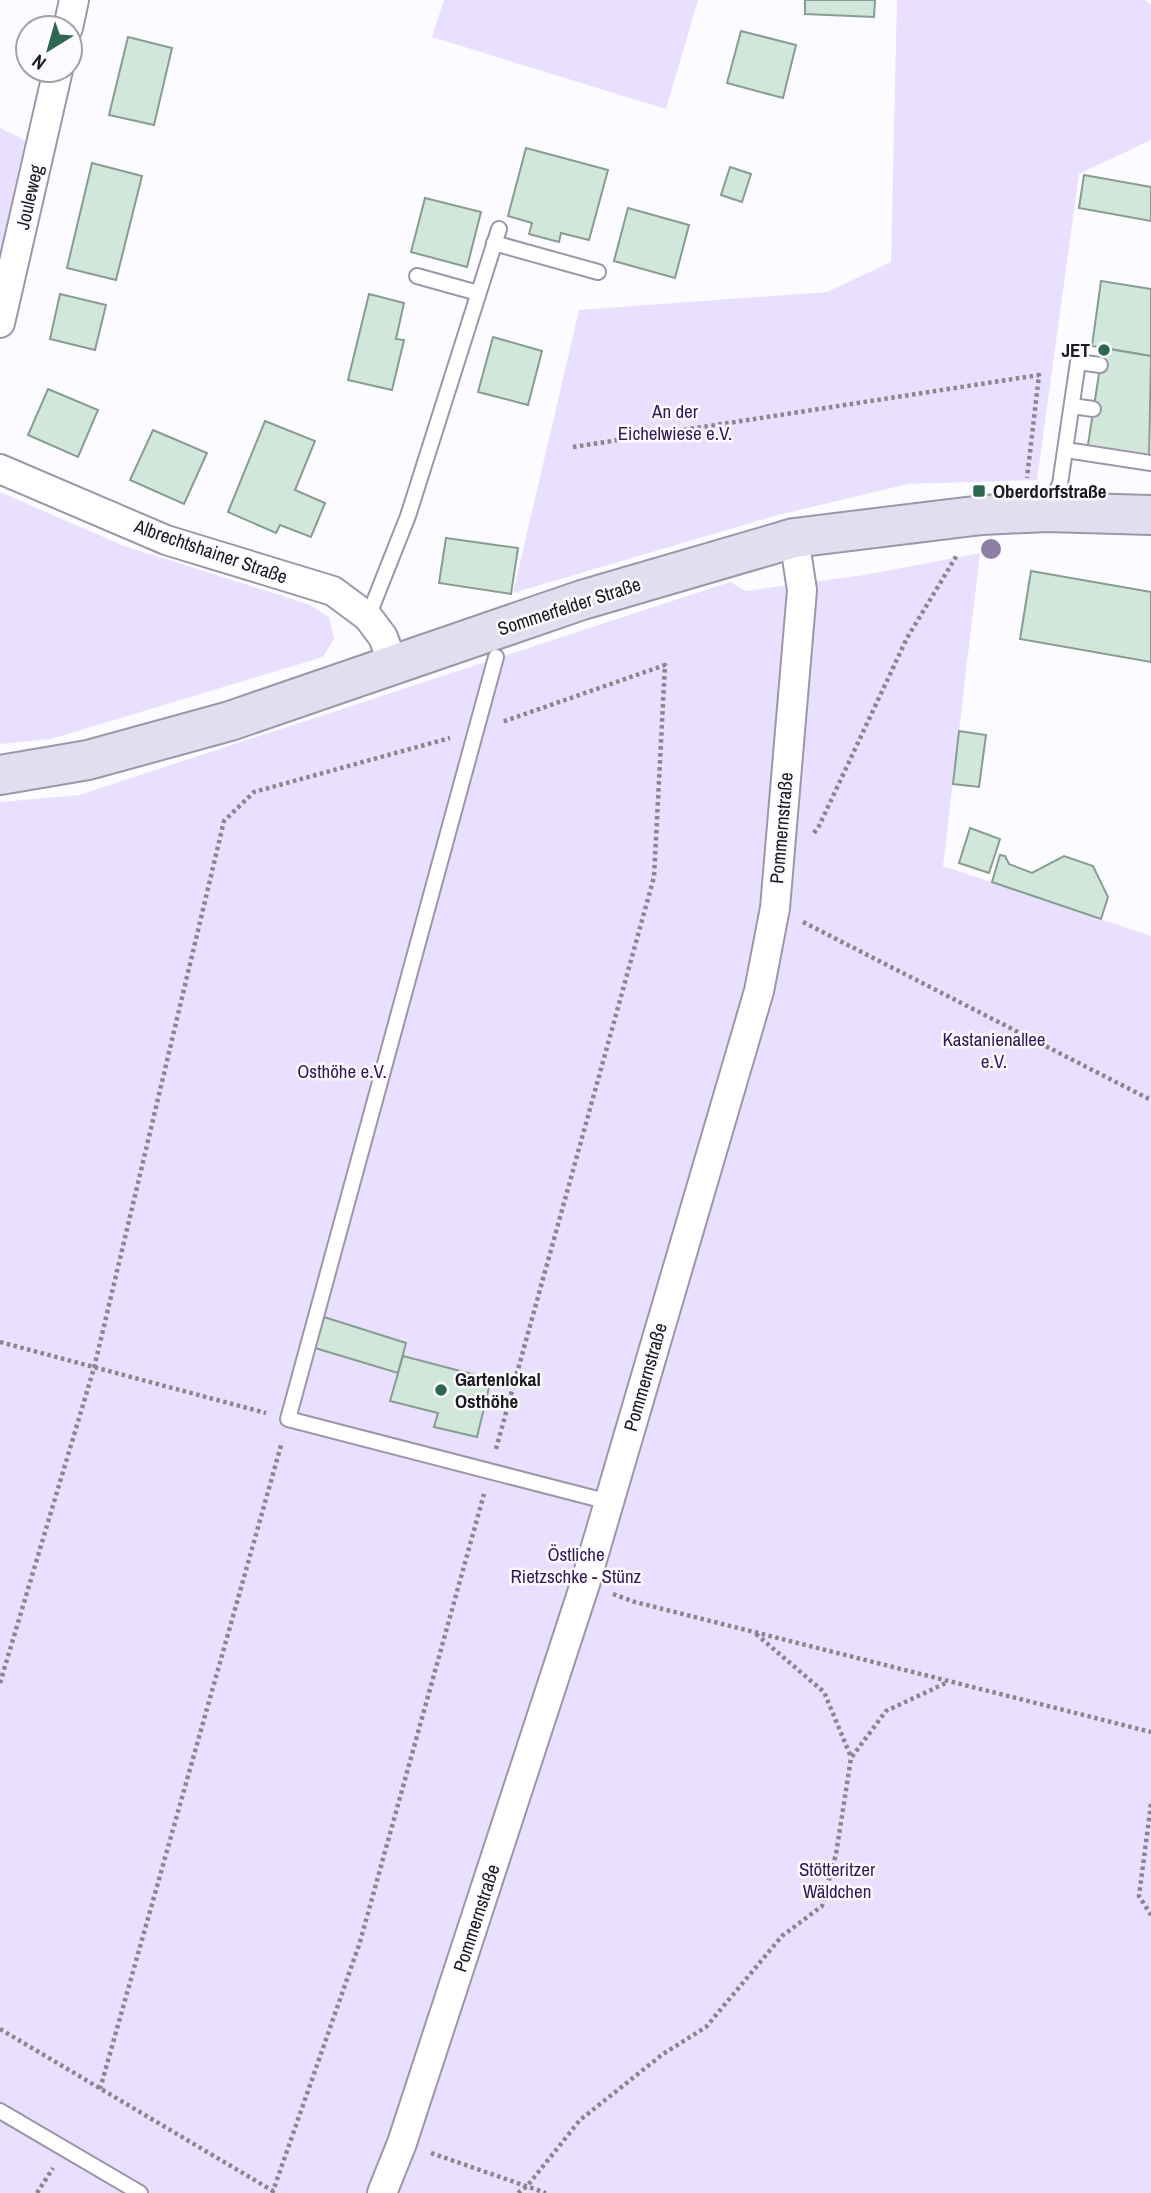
<svg xmlns="http://www.w3.org/2000/svg" width="1151" height="2193" viewBox="0 0 1151 2193" font-family="'Archivo Narrow',sans-serif">
  <style>
    .green { fill: #e9e0ff }
    .building { fill: #d1e7dc; stroke: #889c92; stroke-width: 2 }
    .lines { fill: none; stroke-linecap: round; stroke-linejoin: round }
    .service-casing { stroke: #9c96a9; stroke-width: 18 }
    .minor-casing { stroke: #9c96a9; stroke-width: 32 }
    .secondary-casing { stroke: #9c96a9; stroke-width: 42 }
    .path { stroke: #89878d; stroke-width: 4.5; stroke-dasharray: 3.5 3.5; stroke-linecap: butt }
    .service { stroke: #fff; stroke-width: 14 }
    .minor { stroke: #fff; stroke-width: 28 }
    .secondary { stroke: #e3ddf0; stroke-width: 38 }
    .tree { fill: #8e7ea4 }
    .poi-dot { fill: #2f6851; stroke: #fcfbff; stroke-width: 2.5 }
    .labels { text-anchor: middle; stroke-width: 5; stroke-linejoin: round; paint-order: stroke }
    .street-label { font-size: 19px; fill: #1c1a21; stroke: #fcfbff }
    .poi-label { font-size: 19px; font-weight: bold; fill: #1c1a21; stroke: #fcfbff; text-anchor: start }
    .park-label { font-size: 19px; fill: #341759; stroke: #fcfbff }
  </style>
  <rect width="100%" height="100%" fill="#fcfbff"/>
  <g class="green">
    <polygon points="444,0 698,0 666,109 432,37"/>
    <polygon points="897,0 1145,0 1151,5 1151,140 1079,174 1037,480 908,484 778,515 513,593 579,310 827,292 891,262"/>
    <polygon points="0,128 25,140 0,256"/>
    <polygon points="0,492 124,546 308,604 329,617 334,639 323,657 51,739 0,744"/>
    <polygon points="980,553 943,866 1151,936 1151,2193 0,2193 0,802 79,795 730,582 746,591 865,575"/>
  </g>
  <g class="building">
    <polygon points="805,0 875,0 874,17 805,14"/>
    <polygon points="741,31 796,45 783,98 727,83"/>
    <polygon points="128,37 172,48 154,125 109,115"/>
    <polygon points="526,148 608,170 589,240 561,233 559,242 529,234 532,223 508,216"/>
    <polygon points="92,163 142,176 116,280 67,268"/>
    <polygon points="730,167 751,174 742,202 721,195"/>
    <polygon points="1084,175 1151,187 1151,221 1079,208"/>
    <polygon points="425,198 481,212 467,267 411,252"/>
    <polygon points="628,208 689,225 675,278 614,261"/>
    <polygon points="1101,281 1151,289 1151,356 1092,346"/>
    <polygon points="60,294 106,305 95,350 50,339"/>
    <polygon points="369,294 404,303 396,339 404,340 392,390 348,380"/>
    <polygon points="493,337 542,351 528,405 478,392"/>
    <polygon points="1103,348 1151,356 1149,460 1087,451"/>
    <polygon points="48,389 98,410 78,457 28,435"/>
    <polygon points="265,421 315,441 295,490 325,503 311,537 280,525 276,533 228,512"/>
    <polygon points="153,430 207,453 184,504 130,480"/>
    <polygon points="446,538 518,548 511,594 439,583"/>
    <polygon points="1031,571 1151,592 1151,662 1020,639"/>
    <polygon points="959,731 986,735 979,787 953,784"/>
    <polygon points="970,828 1000,839 989,873 959,863"/>
    <polygon points="1000,855 1005,856 1009,864 1032,873 1064,856 1093,866 1108,897 1101,919 992,882"/>
    <polygon points="324,1317 406,1343 398,1373 315,1348"/>
    <polygon points="403,1356 491,1379 477,1437 434,1427 438,1413 390,1401"/>
  </g>
  <g class="lines">
    <defs>
      <g id="service">
        <polyline points="494,243 598,272"/>
        <polyline points="417,276 478,293"/>
        <polyline points="1072,406 1093,409"/>
        <polyline points="1066,450 1151,463"/>
        <polyline points="1048,509 1060,484 1078,362 1100,365"/>
        <polyline points="368,617 408,516 499,229"/>
        <polyline points="496,657 288,1419 609,1502"/>
        <polyline points="0,2111 140,2193"/>
      </g>
      <g id="minor">
        <polyline points="68,28 74,0"/>
        <polyline points="0,323 58,70"/>
        <polyline points="0,469 166,540 333,591 368,617 383,637 393,664"/>
        <polyline points="382,2193 402,2143 585,1584 759,991 775,908 802,590 794,538"/>
      </g>
      <polyline id="secondary" points="0,775 88,760 230,721 582,600 794,538 982,515 1047,512 1151,515"/>
    </defs>
    <use href="#service" class="service-casing"/>
    <use href="#minor" class="minor-casing"/>
    <use href="#secondary" class="secondary-casing"/>
    <g class="path">
      <polyline points="573,447 1039,375 1027,478"/>
      <polyline points="814,833 819,826 907,638 957,555"/>
      <polyline points="803,922 1151,1100"/>
      <polyline points="0,1342 266,1413"/>
      <polyline points="496,1449 654,877 665,665 502,722"/>
      <polyline points="613,1594 635,1602 1151,1732"/>
      <polyline points="756,1634 824,1692 851,1757"/>
      <polyline points="0,1683 94,1368 224,821 254,792 450,738"/>
      <polyline points="1151,1804 1139,1896 1151,1915"/>
      <polyline points="0,2029 273,2191 360,1942 484,1494"/>
      <polyline points="100,2089 282,1442"/>
      <polyline points="431,2153 546,2193"/>
      <polyline points="37,2193 53,2168"/>
      <polyline points="518,2193 528,2185 580,2120 663,2054 706,2027 782,1936 822,1906 836,1854 851,1758 886,1711 948,1682"/>
    </g>
    <use href="#service" class="service"/>
    <use href="#minor" class="minor"/>
    <use href="#secondary" class="secondary"/>
  </g>
  <circle class="tree" cx="991" cy="549" r="10"/>
  <g class="poi-dot">
    <circle cx="1104" cy="350" r="7"/>
    <rect x="972" y="484" width="14" height="14" rx="3.5"/>
    <circle cx="441" cy="1390" r="7"/>
  </g>
  <g class="labels">
    <g class="street-label">
      <text transform="translate(29 197) rotate(-77)" y="7">Jouleweg</text>
      <text transform="translate(211 551) rotate(19)" y="7">Albrechtshainer Straße</text>
      <text transform="translate(569 606) rotate(-18)" y="7">Sommerfelder Straße</text>
      <text transform="translate(781 828) rotate(-85)" y="7">Pommernstraße</text>
      <text transform="translate(645 1377) rotate(-74)" y="7">Pommernstraße</text>
      <text transform="translate(476 1918) rotate(-72)" y="7">Pommernstraße</text>
    </g>
    <g class="poi-label">
      <text x="1090" y="357" text-anchor="end">JET</text>
      <text x="993" y="498">Oberdorfstraße</text>
      <text x="455" y="1386">Gartenlokal<tspan x="455" dy="22">Osthöhe</tspan></text>
    </g>
    <g class="park-label">
      <text x="675" y="418">An der<tspan x="675" dy="22">Eichelwiese e.V.</tspan></text>
      <text x="994" y="1046">Kastanienallee<tspan x="994" dy="22">e.V.</tspan></text>
      <text x="342" y="1078">Osthöhe e.V.</text>
      <text x="576" y="1561">Östliche<tspan x="576" dy="22">Rietzschke - Stünz</tspan></text>
      <text x="837" y="1876">Stötteritzer<tspan x="837" dy="22">Wäldchen</tspan></text>
    </g>
  </g>
  <g transform="translate(49 49) rotate(217)"><circle r="33" fill="#fcfbff" stroke="#a2a1a6" stroke-width="2"/>
  <path d="M0-5L12 26L0 18L-12 26Z" fill="#2f6851"/>
  <text y="-10" font-size="19" font-weight="bold" text-anchor="middle" fill="#1c1a21">N</text>
  </g>
</svg>
